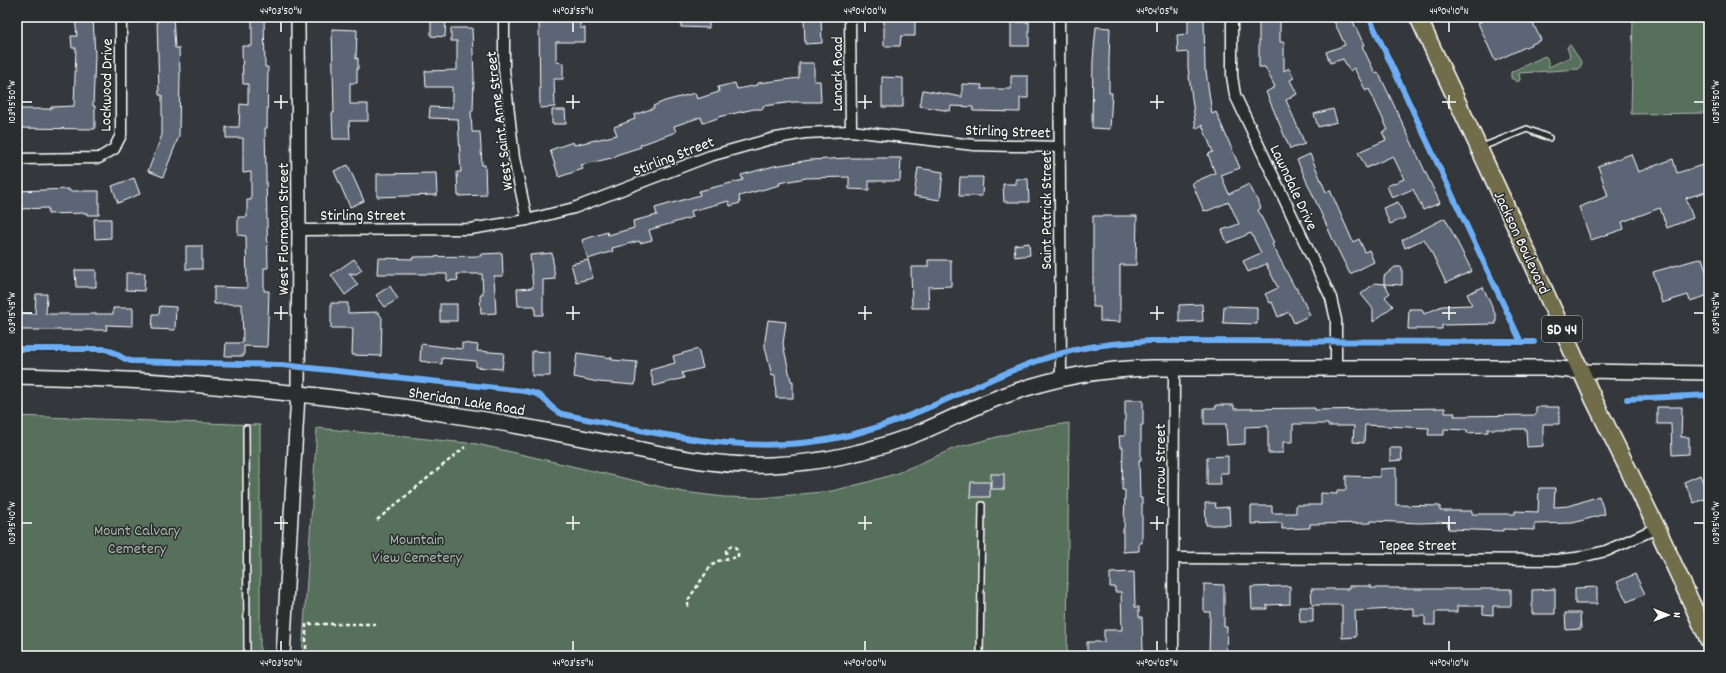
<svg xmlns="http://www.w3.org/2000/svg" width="1726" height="673" viewBox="0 0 1726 673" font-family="Dekko,sans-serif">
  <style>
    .green { fill: #576f5c; stroke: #abb7ae }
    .building { fill: #5c6576; stroke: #fff }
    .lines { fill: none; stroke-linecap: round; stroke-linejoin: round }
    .service-casing { stroke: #fff; stroke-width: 8 }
    .minor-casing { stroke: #fff; stroke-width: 13 }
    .tertiary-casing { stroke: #fff; stroke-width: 16 }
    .secondary-casing { stroke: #fff; stroke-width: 18 }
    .primary-casing { stroke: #fff; stroke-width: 19 }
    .path { stroke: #fff; stroke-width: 2.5; stroke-dasharray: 4 3; stroke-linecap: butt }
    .service { stroke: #2a2d2e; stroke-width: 5 }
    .minor { stroke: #2a2d2e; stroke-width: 10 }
    .tertiary { stroke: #2a2d2e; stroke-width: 13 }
    .secondary { stroke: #2a2d2e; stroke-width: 15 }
    .primary { stroke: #716d4b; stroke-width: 16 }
    .cycleway-casing { stroke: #2a2d2e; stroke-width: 8 }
    .cycleway { stroke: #6dadf4; stroke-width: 6 }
    .ticks { fill: none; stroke: #fff; stroke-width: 1.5 }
    .labels { text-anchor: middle; stroke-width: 3; stroke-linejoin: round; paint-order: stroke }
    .shield { fill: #2a2d2e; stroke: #bfc0c0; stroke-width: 1 }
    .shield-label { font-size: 15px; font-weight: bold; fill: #fff }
    .street-label { font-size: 16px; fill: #fff; stroke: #2a2d2e }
    .park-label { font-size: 16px; fill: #abb7ae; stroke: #2a2d2e }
    .neatline { fill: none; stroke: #fff; stroke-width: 1.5 }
    .ticks-label { font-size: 10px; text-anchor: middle; fill: #fff }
  </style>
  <rect width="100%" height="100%" fill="#34383c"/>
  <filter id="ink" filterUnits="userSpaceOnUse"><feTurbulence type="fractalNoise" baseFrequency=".025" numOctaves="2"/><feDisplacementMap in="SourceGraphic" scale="8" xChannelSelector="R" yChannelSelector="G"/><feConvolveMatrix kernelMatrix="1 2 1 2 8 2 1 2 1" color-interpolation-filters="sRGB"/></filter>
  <g filter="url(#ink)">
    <g class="green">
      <polygon points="1633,17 1709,17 1709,113 1631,114"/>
      <polygon points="1570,45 1582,63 1579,69 1519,73 1520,80 1518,82 1511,78 1511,72 1545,56 1547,58 1549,67 1568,58 1570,56 1567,47"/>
      <polygon points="17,416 260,425 260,656 17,656"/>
      <polygon points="1069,423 1067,656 302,656 317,428 477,444 683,492 724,497 761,498 832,491 868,482 895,474 955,448 1020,431"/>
    </g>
    <g class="building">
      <polygon points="75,17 93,17 95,56 93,106 95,106 95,129 17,128 17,109 51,109 51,107 74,106 76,48 72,48 71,36 77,36"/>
      <polygon points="157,17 173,17 175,48 179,48 180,74 179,136 163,177 148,171 162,135 162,95 159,95"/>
      <polygon points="252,17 264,17 265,67 268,67 267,128 265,128 268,268 264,268 264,291 269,291 267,347 244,346 244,356 225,356 226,343 243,343 242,304 214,304 214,287 247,288 246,236 238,235 238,217 247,217 247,200 251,200 251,172 243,173 243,138 226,138 226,127 239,127 240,104 248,105 248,84 243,84 242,46 252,46"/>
      <polygon points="539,17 555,17 555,19 580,20 580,28 585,28 585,42 556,42 556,62 563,63 563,79 554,79 555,107 540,108"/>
      <polygon points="681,17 709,17 709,28 681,27"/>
      <polygon points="1188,17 1204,17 1205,71 1206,71 1212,114 1216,112 1240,168 1221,175 1229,194 1249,184 1261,208 1258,210 1274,243 1272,244 1295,288 1297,288 1310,315 1294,323 1289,312 1278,317 1272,302 1270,303 1265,294 1278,288 1266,264 1248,272 1243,261 1261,253 1251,233 1227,243 1222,230 1239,224 1229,202 1207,211 1206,210 1204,211 1192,183 1215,173 1208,154 1213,152 1202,125 1196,129 1188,68 1188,52 1178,53 1177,35 1188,34"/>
      <polygon points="1259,17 1280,17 1280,42 1284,42 1284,71 1289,68 1294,78 1290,80 1297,94 1286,100 1305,144 1290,149 1266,92 1275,87 1265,67 1259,67"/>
      <polygon points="1332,17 1351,17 1364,45 1362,46 1375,73 1378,72 1383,82 1440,203 1423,210 1413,189 1392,198 1387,186 1404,179 1393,156 1366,168 1358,152 1386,140 1382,132 1388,130 1369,89 1366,91 1354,68 1350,71 1343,59 1330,63 1326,52 1345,45"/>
      <polygon points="1480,17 1530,17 1541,40 1495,61 1478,23 1482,21"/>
      <polygon points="804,18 821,18 822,43 805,44"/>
      <polygon points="884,18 915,19 915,36 901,36 900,46 884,46"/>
      <polygon points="431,20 446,20 445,37 431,36"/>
      <rect x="1011" y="22" width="18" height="24"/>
      <polygon points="1096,27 1110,28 1109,61 1109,93 1112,93 1110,129 1092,128 1093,60"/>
      <polygon points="451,28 472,28 474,77 473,111 471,111 472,132 480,132 482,165 485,165 486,195 458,196 457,172 461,172 458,119 429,118 430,107 452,108 452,87 426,87 425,71 457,70 457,41 451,41"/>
      <polygon points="332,29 357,30 356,59 358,58 358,69 357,69 357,83 350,83 350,104 368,104 368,121 349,121 350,139 333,139 332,113 334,113"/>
      <polygon points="799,63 814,63 814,81 820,81 821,102 794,102 763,106 763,109 754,109 718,117 718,118 703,123 701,117 674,126 676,132 640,145 641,147 616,155 616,157 581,165 583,169 559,177 550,150 573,142 574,145 617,135 614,127 635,119 634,115 654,108 653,106 665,101 695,93 697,99 719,92 718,87 735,83 737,89 758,85 758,83 799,78"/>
      <polygon points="1011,76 1028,76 1028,98 1020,98 1020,112 973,111 973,107 951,106 950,111 920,106 923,90 962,97 962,84 982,85 981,89 1011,89"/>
      <polygon points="882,77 903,78 903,107 882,107"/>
      <polygon points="1333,109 1337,122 1318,127 1314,114"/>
      <polygon points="552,110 565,110 566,124 552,124"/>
      <polygon points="1310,154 1326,192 1330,190 1353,242 1359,239 1365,252 1369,250 1374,262 1350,274 1334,242 1297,160"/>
      <polygon points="1631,154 1638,172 1673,159 1677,173 1709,163 1709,191 1686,198 1693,218 1667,228 1660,208 1622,222 1624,229 1591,240 1579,207 1608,196 1598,166"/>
      <polygon points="849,158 901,158 900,181 869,181 869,190 849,189 849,177 806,178 779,183 780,185 739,196 740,203 730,206 729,201 691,211 693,217 649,230 652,240 640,243 639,241 612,248 613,251 588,259 582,240 607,232 608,235 634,228 633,221 657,215 655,208 700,195 699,191 743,180 741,175 774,166 810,160"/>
      <polygon points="348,165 364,201 350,207 334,171"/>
      <polygon points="918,168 943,172 940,200 914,196"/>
      <polygon points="436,173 437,195 377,197 377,174"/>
      <polygon points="960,177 983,177 982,196 959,196"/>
      <polygon points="134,178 140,194 118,203 112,186"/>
      <polygon points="1016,179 1028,179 1029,202 1004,202 1003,184 1016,184"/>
      <polygon points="69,189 69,191 99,191 99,215 87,215 87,213 48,214 48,208 17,209 17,191"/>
      <polygon points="1398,202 1405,218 1390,224 1383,208"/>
      <polygon points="1093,216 1137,216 1136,265 1120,265 1120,322 1100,321 1100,307 1093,307"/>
      <polygon points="1445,218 1472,271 1446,283 1429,247 1424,239 1405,248 1402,240"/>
      <polygon points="94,219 111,219 111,238 95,239"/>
      <polygon points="1029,243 1030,255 1015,257 1014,245"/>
      <rect x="186" y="246" width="16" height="23"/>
      <polygon points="502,253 503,276 494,276 496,313 481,314 480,295 483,295 482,274 457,274 458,280 447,281 447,274 377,274 378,258 413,259 413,257 481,256 481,254"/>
      <polygon points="552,253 555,279 543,280 543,315 535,315 535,306 518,306 517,289 533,288 530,255"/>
      <polygon points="1702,258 1709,280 1709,295 1690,301 1688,295 1662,303 1653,272"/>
      <polygon points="354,259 362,270 356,274 349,273 358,285 345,295 331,275"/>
      <polygon points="588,260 593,278 576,282 571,264"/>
      <polygon points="928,260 951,260 951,286 928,287 929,308 912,308 911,267 928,267"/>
      <polygon points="1395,267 1402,267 1402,285 1384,284 1384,276"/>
      <polygon points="75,270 96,270 96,287 76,287"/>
      <polygon points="126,273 145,273 144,291 126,290"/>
      <polygon points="1375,283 1384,284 1390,293 1385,297 1393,306 1373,322 1373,309 1361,294"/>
      <polygon points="390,286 398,299 385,307 376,295"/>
      <polygon points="1483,287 1496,316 1496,324 1442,325 1442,329 1408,329 1409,309 1422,309 1424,314 1442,306 1472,305 1467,294"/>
      <polygon points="36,294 47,294 46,314 113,314 113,308 133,308 133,326 106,325 107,330 17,330 17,313 35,314"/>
      <polygon points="331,303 348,303 348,313 378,312 382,318 381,356 352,355 353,328 331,328"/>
      <rect x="440" y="304" width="17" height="17"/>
      <polygon points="1202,304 1203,321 1179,322 1179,305"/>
      <polygon points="160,306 176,307 175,330 152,329 153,314 159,314"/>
      <polygon points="1224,306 1257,307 1257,324 1223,323"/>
      <polygon points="768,320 786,322 783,344 791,381 793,381 793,398 776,398 775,375 772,376 765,347 765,340"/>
      <polygon points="462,343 478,345 477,351 504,353 502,369 476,367 476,361 442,358 442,364 420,361 421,344 462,349"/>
      <polygon points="698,349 703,368 682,373 684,378 654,386 650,370 675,363 673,356"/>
      <polygon points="532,351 550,352 550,376 532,376"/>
      <polygon points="577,353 612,358 612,360 637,362 635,385 598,382 574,377"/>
      <polygon points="1125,400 1143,400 1143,425 1141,425 1141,460 1139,460 1140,498 1142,498 1142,543 1139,543 1139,551 1123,552 1123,529 1124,529 1125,490 1122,490 1123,447 1120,447 1119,436 1125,436"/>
      <polygon points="1216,405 1234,405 1234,409 1315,408 1315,410 1445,408 1445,413 1455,413 1454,416 1536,415 1536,407 1559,407 1559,424 1543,424 1543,446 1527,447 1526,429 1488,429 1488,432 1467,433 1467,430 1444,429 1444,435 1428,435 1429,428 1365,425 1364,443 1353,442 1354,426 1328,426 1328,424 1293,424 1293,442 1283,442 1283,453 1268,453 1268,426 1245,427 1245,444 1227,445 1226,424 1204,424 1204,408 1216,408"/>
      <polygon points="1657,407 1682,407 1681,437 1689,437 1689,454 1672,455 1671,424 1657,424"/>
      <polygon points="1390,448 1401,448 1402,460 1390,461"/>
      <polygon points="1228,456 1228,473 1220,473 1221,485 1207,485 1207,457"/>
      <polygon points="1396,468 1396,505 1440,506 1440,511 1472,511 1472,514 1515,514 1515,511 1538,512 1539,488 1555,488 1554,507 1569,506 1599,496 1605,514 1573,523 1535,524 1535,530 1503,529 1503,531 1448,529 1448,522 1420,523 1371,521 1371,523 1310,524 1310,528 1282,529 1282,523 1251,524 1251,506 1272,506 1272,513 1296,513 1296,505 1321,505 1321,493 1337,494 1337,490 1346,490 1346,476 1380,477 1380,469"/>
      <rect x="991" y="474" width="13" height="15"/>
      <polygon points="1700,475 1709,497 1694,503 1684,482"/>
      <polygon points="971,482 990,482 990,497 970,497"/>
      <polygon points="1205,503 1215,503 1216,508 1229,507 1230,525 1206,525"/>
      <polygon points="1134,572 1135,607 1139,607 1139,617 1142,617 1143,650 1139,651 1139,656 1087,656 1087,642 1104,642 1104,630 1122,630 1121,592 1115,592 1115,587 1110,587 1110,573"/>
      <polygon points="1635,574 1645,594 1627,602 1617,582"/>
      <polygon points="1204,584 1224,585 1224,627 1227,627 1226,656 1209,656 1210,612 1204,612"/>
      <polygon points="1290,586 1290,604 1267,605 1267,609 1252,609 1251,587"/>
      <polygon points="1349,586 1371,586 1371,588 1399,588 1399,589 1511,589 1511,606 1493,606 1493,615 1483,614 1483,606 1457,606 1457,612 1435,612 1435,625 1425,625 1425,616 1414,616 1414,608 1355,611 1356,637 1342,638 1342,605 1312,605 1311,589 1349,589"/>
      <polygon points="1597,587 1597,604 1575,604 1575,588"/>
      <polygon points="1555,589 1555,614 1532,614 1532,590"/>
      <polygon points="1299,607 1313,607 1313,622 1300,622"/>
      <polygon points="1565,613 1580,613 1581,629 1566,630"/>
    </g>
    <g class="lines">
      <defs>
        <g id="service">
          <polyline points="1482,147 1527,129 1549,138"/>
          <polyline points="246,428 247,656"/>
          <polyline points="980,656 982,505"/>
        </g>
        <g id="minor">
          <polyline points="504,17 504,69 514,158 527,220"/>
          <polyline points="850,17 851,131"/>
          <polyline points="1059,17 1061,378"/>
          <polyline points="1232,17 1232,76 1235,95 1331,298 1336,320 1336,368"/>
          <polyline points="17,159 99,158 114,149 121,135 121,17"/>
          <polyline points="299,230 470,229 527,220 574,208 710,156 771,139 805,133 851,131 974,145 1060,147"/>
          <polyline points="1174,558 1557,560 1576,558 1606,551 1657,528"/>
          <polyline points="1173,656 1174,368"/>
        </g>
        <g id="tertiary">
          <polyline points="1581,371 1709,373"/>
          <polyline points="283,656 298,394 299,230 298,17"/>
        </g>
        <path id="secondary" d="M17 376C172 379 326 393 479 419 529 427 578 437 627 447 674 457 723 467 771 465 821 463 871 452 918 433 946 422 974 406 1003 396 1051 378 1099 369 1150 368H1547L1581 371"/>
        <polyline id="primary" points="1418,17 1530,258 1594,400 1657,528 1709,641"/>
      </defs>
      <use href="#service" class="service-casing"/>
      <use href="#minor" class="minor-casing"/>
      <use href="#tertiary" class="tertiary-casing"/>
      <use href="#secondary" class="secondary-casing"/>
      <use href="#primary" class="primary-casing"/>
      <g class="path">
        <polyline points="377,520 465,447"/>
        <polyline points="688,607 688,600 710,567 718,561 738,557 738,552 735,547 731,546 726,551 727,558"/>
        <polyline points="306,656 306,624 378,624"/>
      </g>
      <use href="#service" class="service"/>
      <use href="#minor" class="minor"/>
      <use href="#tertiary" class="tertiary"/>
      <use href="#secondary" class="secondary"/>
      <use href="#primary" class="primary"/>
      <defs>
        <g id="cycleway">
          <polyline points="1369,17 1521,342"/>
          <path d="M17 349H105C115 351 121 359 131 361L282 365 515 390C524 391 533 391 540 396 548 402 552 410 562 414 661 434 760 461 861 432 931 413 993 372 1063 353 1091 345 1121 343 1150 341L1534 342"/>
          <polyline points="1627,399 1709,395"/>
        </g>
      </defs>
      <use href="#cycleway" class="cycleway-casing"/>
      <use href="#cycleway" class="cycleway"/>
    </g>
  </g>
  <path class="ticks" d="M281 22V32M573 22V32M865 22V32M1157 22V32M1449 22V32M281 95V109M573 95V109M865 95V109M1157 95V109M1449 95V109M22 102H32M274 102H288M566 102H580M858 102H872M1150 102H1164M1442 102H1456M1694 102H1704M281 306V320M573 306V320M865 306V320M1157 306V320M1449 306V320M22 313H32M274 313H288M566 313H580M858 313H872M1150 313H1164M1442 313H1456M1694 313H1704M281 516V530M573 516V530M865 516V530M1157 516V530M1449 516V530M22 523H32M274 523H288M566 523H580M858 523H872M1150 523H1164M1442 523H1456M1694 523H1704M281 641V651M573 641V651M865 641V651M1157 641V651M1449 641V651"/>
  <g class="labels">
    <rect class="shield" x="1542" y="316" width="40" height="26" rx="3"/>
    <g class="shield-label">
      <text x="1562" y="334">SD 44</text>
    </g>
    <g class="street-label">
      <text transform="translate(836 74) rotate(-90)" y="6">Lanark Road</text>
      <text transform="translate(105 85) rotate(-89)" y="6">Lockwood Drive</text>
      <text transform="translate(498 121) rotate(-97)" y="6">West Saint Anne Street</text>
      <text transform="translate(1008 130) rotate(2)" y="6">Stirling Street</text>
      <text transform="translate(673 155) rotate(-21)" y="6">Stirling Street</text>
      <text transform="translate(1295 187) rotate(65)" y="6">Lawndale Drive</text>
      <text transform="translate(1045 210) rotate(-90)" y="6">Saint Patrick Street</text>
      <text x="363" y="220">Stirling Street</text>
      <text transform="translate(282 229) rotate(-90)" y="6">West Flormann Street</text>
      <text transform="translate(1523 242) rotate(65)" y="6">Jackson Boulevard</text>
      <text transform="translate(467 400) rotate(9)" y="6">Sheridan Lake Road</text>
      <text transform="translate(1159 464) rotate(-90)" y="6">Arrow Street</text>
      <text x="1418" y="550">Tepee Street</text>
    </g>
    <g class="park-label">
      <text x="137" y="535">Mount Calvary<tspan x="137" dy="18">Cemetery</tspan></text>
      <text x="417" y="544">Mountain<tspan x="417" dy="18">View Cemetery</tspan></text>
    </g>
  </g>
  <rect width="1726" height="673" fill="none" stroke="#2a2d2e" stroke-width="44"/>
  <g transform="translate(1668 615) rotate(90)" stroke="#2a2d2e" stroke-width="3" paint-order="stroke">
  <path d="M0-3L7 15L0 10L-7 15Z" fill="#ffffff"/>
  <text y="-6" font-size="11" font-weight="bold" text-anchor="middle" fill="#ffffff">N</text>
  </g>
  <rect x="22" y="22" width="1682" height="629" class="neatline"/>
  <g class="ticks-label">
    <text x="281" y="14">44°03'50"N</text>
    <text x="573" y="14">44°03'55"N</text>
    <text x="865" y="14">44°04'00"N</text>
    <text x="1157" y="14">44°04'05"N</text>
    <text x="1449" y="14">44°04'10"N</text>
    <text transform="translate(1715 102) rotate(-90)" y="4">103°15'50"W</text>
    <text transform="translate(11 102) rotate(-90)" y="4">103°15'50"W</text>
    <text transform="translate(1715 313) rotate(-90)" y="4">103°15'45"W</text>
    <text transform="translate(11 313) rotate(-90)" y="4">103°15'45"W</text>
    <text transform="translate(1715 523) rotate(-90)" y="4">103°15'40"W</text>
    <text transform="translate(11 523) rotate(-90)" y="4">103°15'40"W</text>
    <text x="281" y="666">44°03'50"N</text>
    <text x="573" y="666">44°03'55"N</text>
    <text x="865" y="666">44°04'00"N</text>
    <text x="1157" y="666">44°04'05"N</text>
    <text x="1449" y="666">44°04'10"N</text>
  </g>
</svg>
